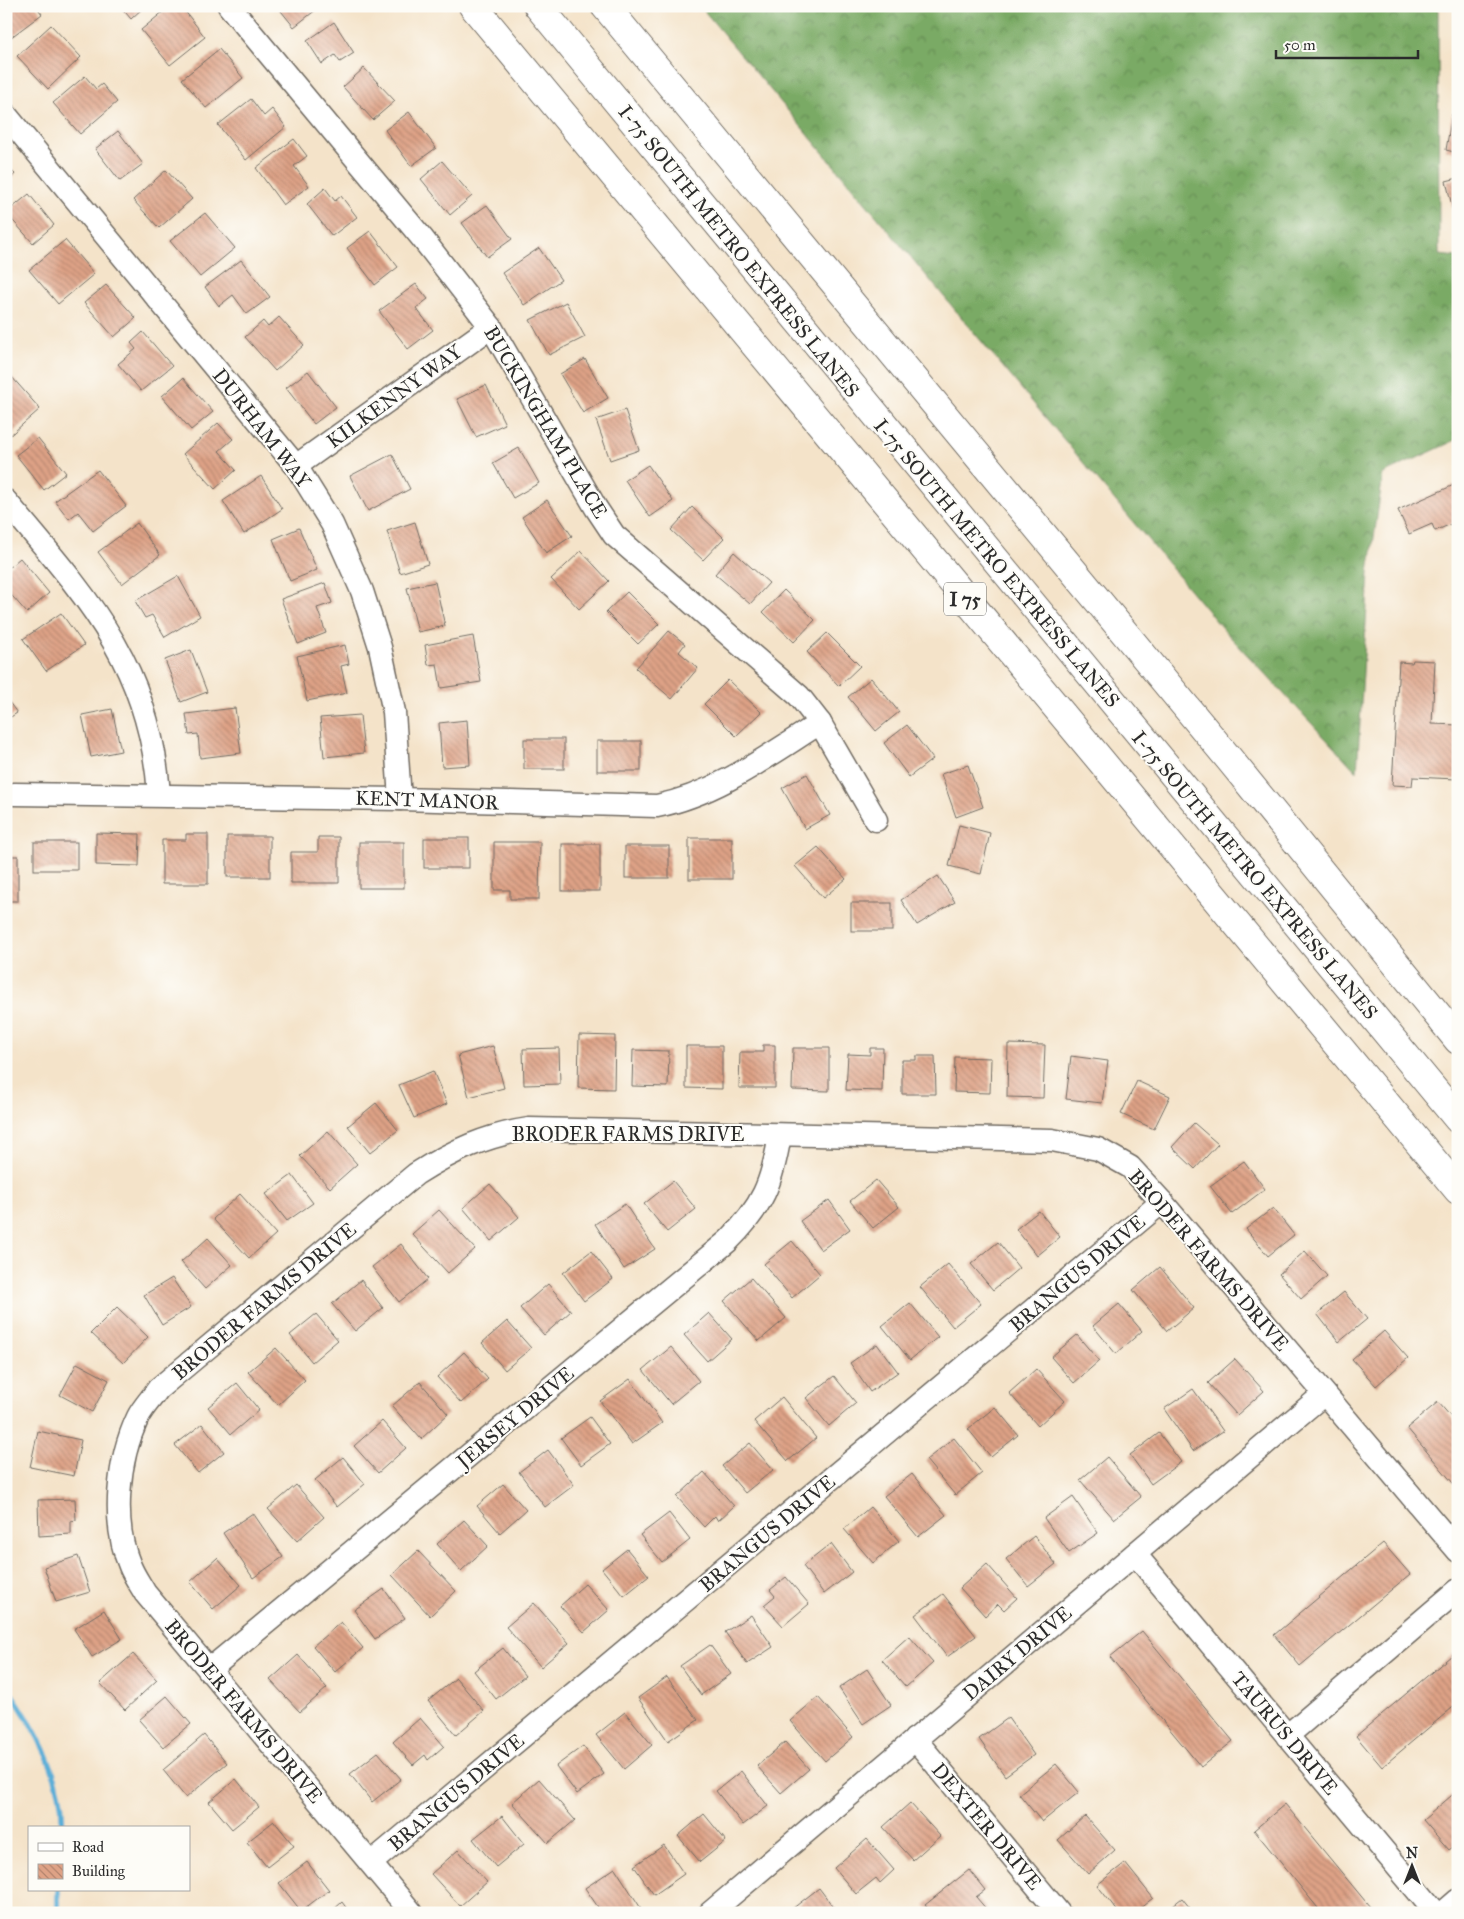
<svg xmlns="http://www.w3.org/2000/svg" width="1464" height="1919" viewBox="0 0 1464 1919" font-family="'IM FELL Great Primer',serif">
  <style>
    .forest { fill: url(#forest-crowns); stroke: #526a48 }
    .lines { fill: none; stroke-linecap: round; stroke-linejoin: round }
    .stream { stroke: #5caed7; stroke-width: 5.5 }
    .building { fill: url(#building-back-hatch) }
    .minor-casing { stroke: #716b62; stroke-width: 25 }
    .motorway-casing { stroke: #716b62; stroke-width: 30 }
    .minor { stroke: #fff; stroke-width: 22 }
    .motorway { stroke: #fff; stroke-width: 28 }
    .labels { text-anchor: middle; stroke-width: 4; stroke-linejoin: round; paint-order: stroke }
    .shield { fill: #fdfcf7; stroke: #6a6a68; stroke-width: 1 }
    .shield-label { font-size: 19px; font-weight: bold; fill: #2b2b2b }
    .street-label { font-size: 20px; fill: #2b2b2b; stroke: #fdfcf7 }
  </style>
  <defs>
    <pattern id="forest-crowns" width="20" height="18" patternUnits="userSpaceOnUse" patternTransform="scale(1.25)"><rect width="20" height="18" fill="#7aaa65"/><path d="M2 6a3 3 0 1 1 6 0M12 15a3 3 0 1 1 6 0" fill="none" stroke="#648b53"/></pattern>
    <pattern id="building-back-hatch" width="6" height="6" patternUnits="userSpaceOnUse" patternTransform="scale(1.25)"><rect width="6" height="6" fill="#dea286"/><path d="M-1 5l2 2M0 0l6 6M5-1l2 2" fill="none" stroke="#b4846e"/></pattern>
  </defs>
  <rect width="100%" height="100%" fill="#fdfcf7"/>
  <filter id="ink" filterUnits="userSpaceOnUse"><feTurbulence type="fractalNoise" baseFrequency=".02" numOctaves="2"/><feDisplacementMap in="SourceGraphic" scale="10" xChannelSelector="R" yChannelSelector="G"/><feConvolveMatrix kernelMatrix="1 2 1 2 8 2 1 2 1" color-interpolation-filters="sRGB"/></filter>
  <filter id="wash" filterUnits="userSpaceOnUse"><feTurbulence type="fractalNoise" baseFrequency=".0096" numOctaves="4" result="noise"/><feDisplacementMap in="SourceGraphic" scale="20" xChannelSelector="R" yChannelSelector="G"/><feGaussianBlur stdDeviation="1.12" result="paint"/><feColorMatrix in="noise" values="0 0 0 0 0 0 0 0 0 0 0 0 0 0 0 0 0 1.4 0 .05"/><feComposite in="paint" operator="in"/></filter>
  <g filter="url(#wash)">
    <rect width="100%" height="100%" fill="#f4e3c9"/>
    <polygon class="forest" points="700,6 1438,6 1439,255 1458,257 1458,439 1383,474 1369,573 1357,772 1222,628"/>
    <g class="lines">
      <g class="stream">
        <path d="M6 1686C33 1723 66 1781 62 1828"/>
        <polyline points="58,1913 58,1890"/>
      </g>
    </g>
    <g id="blocks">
      <g class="building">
        <polygon points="6,6 36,6 42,14 6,41"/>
        <polygon points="120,6 145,6 131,19"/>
        <polygon points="170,6 181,6 205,37 170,65 141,30"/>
        <polygon points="277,6 315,6 317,9 294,27"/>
        <polygon points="334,22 354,53 340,62 335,55 322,64 307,41"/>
        <polygon points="51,25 81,57 48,89 17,56"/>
        <polygon points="219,49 243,78 206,108 182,79"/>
        <polygon points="364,68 395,101 373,120 343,87"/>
        <polygon points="85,76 96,89 102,84 117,102 80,134 53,103"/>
        <polygon points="251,99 264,116 272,109 286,127 246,160 218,125"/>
        <polygon points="409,112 436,148 411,166 385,130"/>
        <polygon points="1452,114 1458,115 1458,153 1446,150"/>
        <polygon points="118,131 143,164 120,181 95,149"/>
        <polygon points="294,139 307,156 294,166 309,186 283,205 256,168"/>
        <polygon points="442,161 472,196 450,215 421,179"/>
        <polygon points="6,166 15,174 6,184"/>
        <polygon points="166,170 192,199 159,228 133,200"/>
        <polygon points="1458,178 1458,227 1457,227 1446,181"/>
        <polygon points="325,188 335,201 341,196 357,217 332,236 307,204"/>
        <polygon points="29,194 54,225 33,243 6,213"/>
        <polygon points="487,205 512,239 487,257 462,223"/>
        <polygon points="205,213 235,248 200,277 170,241"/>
        <polygon points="370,231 398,267 375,285 347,248"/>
        <polygon points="65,240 94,274 58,304 29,270"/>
        <polygon points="539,248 561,280 524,305 502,273"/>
        <polygon points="241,260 270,297 247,314 233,295 219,306 205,287"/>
        <polygon points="416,284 428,299 416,308 433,330 408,349 379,311"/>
        <polygon points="106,285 136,318 114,337 84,303"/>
        <polygon points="566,302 585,337 549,355 530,320"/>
        <polygon points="279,317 304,345 275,371 245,337 263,321 268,327"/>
        <polygon points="143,332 172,366 141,391 118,364 136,349 131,343"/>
        <polygon points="585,359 608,398 583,413 560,374"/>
        <polygon points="308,371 336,407 314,424 286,388"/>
        <polygon points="11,376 40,409 6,439 6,380"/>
        <polygon points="183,378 213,412 191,430 162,396"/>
        <polygon points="486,385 505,424 476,437 457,399"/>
        <polygon points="625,410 639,450 610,460 596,420"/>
        <polygon points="218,423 233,439 219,451 236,470 215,489 183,454"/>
        <polygon points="38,438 66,473 44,490 16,455"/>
        <polygon points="519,448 539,483 513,498 493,463"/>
        <polygon points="392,454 410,489 368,511 350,476"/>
        <polygon points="648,465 673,501 650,517 625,480"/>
        <polygon points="98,470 126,506 93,531 78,512 69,519 55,501"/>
        <polygon points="261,476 282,509 244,534 223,501"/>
        <polygon points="1456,484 1458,510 1455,511 1458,521 1435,531 1432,524 1409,534 1398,510"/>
        <polygon points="547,500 572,536 546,553 522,517"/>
        <polygon points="692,507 724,538 703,560 671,530"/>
        <polygon points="415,522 428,564 400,573 387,531"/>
        <polygon points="137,523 160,555 122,584 98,552"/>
        <polygon points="299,528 317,570 290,581 273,539"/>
        <polygon points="581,551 609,581 579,609 551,579"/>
        <polygon points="734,552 769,583 750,604 715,574"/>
        <polygon points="20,558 49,593 27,613 6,589 6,570"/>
        <polygon points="178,576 200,616 165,637 152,615 145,618 135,601"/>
        <polygon points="435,582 445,626 418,632 407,588"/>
        <polygon points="325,583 332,603 317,608 326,633 298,644 281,599"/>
        <polygon points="784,590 815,620 794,642 763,612"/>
        <polygon points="627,592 659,624 638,644 606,612"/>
        <polygon points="61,613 84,645 46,671 23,639"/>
        <polygon points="669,631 685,644 679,652 698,668 672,699 636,668"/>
        <polygon points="827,633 860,666 839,686 807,652"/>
        <polygon points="473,636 481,682 441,688 437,664 428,665 425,645"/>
        <polygon points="345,645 349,664 341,666 347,693 307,701 297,656"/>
        <polygon points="191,650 207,692 181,702 165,660"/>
        <polygon points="1413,660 1435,661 1432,724 1458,725 1456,779 1413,777 1412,786 1392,785 1399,662 1412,663"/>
        <polygon points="871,678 899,712 876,731 848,697"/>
        <polygon points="728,680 761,712 736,736 704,704"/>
        <polygon points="6,698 17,713 6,720"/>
        <polygon points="235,708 241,753 200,758 198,734 189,735 186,714"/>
        <polygon points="112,709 121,751 91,757 82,715"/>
        <polygon points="360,715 364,753 324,757 320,718"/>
        <polygon points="467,720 470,765 442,767 439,723"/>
        <polygon points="907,725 933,759 909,777 884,743"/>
        <rect x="524" y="739" width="40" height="30"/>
        <rect x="597" y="741" width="44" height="30"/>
        <polygon points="968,765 983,807 956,817 941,774"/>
        <polygon points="807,774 830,815 805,829 782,788"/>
        <polygon points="959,825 990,833 981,874 949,866"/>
        <polygon points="96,833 140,834 139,866 96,865"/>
        <polygon points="186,834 208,834 208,884 162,884 162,840 186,840"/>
        <rect x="227" y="836" width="43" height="41"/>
        <polygon points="318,837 339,837 339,883 291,883 291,852 318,852"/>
        <rect x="424" y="838" width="45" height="30"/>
        <rect x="689" y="838" width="43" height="41"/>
        <rect x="34" y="842" width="43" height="28"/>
        <rect x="359" y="842" width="45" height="46"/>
        <polygon points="494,842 540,842 539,899 510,899 510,890 494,890"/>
        <rect x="562" y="844" width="38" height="47"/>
        <rect x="625" y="846" width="44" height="32"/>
        <polygon points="818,847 846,879 823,898 795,866"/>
        <rect x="6" y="856" width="12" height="45"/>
        <polygon points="938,876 955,902 917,925 901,900"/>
        <rect x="851" y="903" width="41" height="28"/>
        <polygon points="579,1035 615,1036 614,1089 578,1088"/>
        <polygon points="1008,1044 1045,1045 1043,1098 1007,1097"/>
        <polygon points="763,1045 775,1045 775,1088 739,1088 740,1052 763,1052"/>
        <polygon points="493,1046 504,1088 469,1097 458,1055"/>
        <polygon points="686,1046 722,1046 722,1089 686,1088"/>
        <polygon points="559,1048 560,1084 524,1085 523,1049"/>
        <polygon points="793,1048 829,1048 829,1091 792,1090"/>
        <polygon points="870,1048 883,1048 882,1091 846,1090 848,1054 870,1055"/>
        <polygon points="633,1050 669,1051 668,1087 632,1086"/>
        <polygon points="916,1056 935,1056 936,1094 902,1094 902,1060 916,1060"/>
        <polygon points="1071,1056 1108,1061 1102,1103 1066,1099"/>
        <polygon points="955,1057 991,1058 990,1093 954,1092"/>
        <polygon points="433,1071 447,1104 414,1118 399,1085"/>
        <polygon points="1137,1081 1170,1096 1154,1129 1121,1114"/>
        <polygon points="376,1103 398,1130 370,1153 348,1126"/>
        <polygon points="1194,1123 1218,1144 1195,1169 1172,1147"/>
        <polygon points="328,1131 357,1164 330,1188 300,1156"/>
        <polygon points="1244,1161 1265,1189 1232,1214 1210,1186"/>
        <polygon points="292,1175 313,1203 287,1221 266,1194"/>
        <polygon points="876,1180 899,1207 873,1228 850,1201"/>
        <polygon points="673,1181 696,1209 667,1232 644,1204"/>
        <polygon points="490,1184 519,1217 491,1241 463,1208"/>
        <polygon points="240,1194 276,1234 249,1258 213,1219"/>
        <polygon points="829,1200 850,1229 821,1250 800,1221"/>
        <polygon points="625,1204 655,1249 624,1269 595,1224"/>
        <polygon points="1273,1208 1294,1235 1268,1256 1246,1229"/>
        <polygon points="439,1210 475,1249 448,1273 412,1234"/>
        <polygon points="1039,1211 1060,1237 1037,1256 1016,1229"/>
        <polygon points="208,1238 232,1265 205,1289 181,1262"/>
        <polygon points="792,1241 820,1274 792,1298 764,1264"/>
        <polygon points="998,1242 1019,1268 993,1290 971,1264"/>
        <polygon points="401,1244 428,1279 399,1302 372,1267"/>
        <polygon points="591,1251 613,1279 584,1301 563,1273"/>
        <polygon points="1305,1251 1327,1276 1301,1299 1279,1274"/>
        <polygon points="948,1264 981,1304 953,1327 920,1287"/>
        <polygon points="1160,1267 1194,1308 1167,1331 1133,1290"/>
        <polygon points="172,1278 191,1307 162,1325 144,1295"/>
        <polygon points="751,1278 786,1318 759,1341 724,1301"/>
        <polygon points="361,1280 383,1308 355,1331 332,1304"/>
        <polygon points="548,1284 571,1311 544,1335 520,1308"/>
        <polygon points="1344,1292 1367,1319 1339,1342 1317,1314"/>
        <polygon points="910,1303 938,1337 910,1360 882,1326"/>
        <polygon points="1119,1304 1142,1331 1116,1354 1093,1326"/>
        <polygon points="117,1307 148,1337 123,1363 91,1333"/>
        <polygon points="709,1313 732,1339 707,1361 684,1335"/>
        <polygon points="316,1314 338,1340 312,1362 290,1335"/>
        <polygon points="507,1321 531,1348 505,1370 482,1343"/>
        <polygon points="1384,1331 1408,1358 1376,1386 1352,1359"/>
        <polygon points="1077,1335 1099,1361 1074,1383 1051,1357"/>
        <polygon points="877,1344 898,1372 870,1392 850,1363"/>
        <polygon points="671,1347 699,1381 671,1404 643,1370"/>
        <polygon points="276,1348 305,1380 278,1405 248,1372"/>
        <polygon points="464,1352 488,1379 461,1403 437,1377"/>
        <polygon points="1235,1359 1264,1391 1237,1415 1208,1383"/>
        <polygon points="77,1363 109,1380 92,1412 60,1395"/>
        <polygon points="1036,1369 1065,1401 1038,1426 1009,1393"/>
        <polygon points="834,1376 856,1403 829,1426 806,1398"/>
        <polygon points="630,1379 662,1423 632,1444 600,1401"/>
        <polygon points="420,1382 448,1414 421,1439 392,1406"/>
        <polygon points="237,1383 259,1410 231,1434 208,1407"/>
        <polygon points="1193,1389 1223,1431 1193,1451 1164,1409"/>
        <polygon points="782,1397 816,1438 788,1461 754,1421"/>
        <polygon points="1438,1402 1458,1425 1458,1489 1407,1428"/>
        <polygon points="995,1407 1018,1435 991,1457 968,1429"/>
        <polygon points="590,1417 610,1444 581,1465 561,1438"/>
        <polygon points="382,1421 406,1448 378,1473 354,1446"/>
        <polygon points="202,1424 224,1452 198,1473 175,1445"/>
        <polygon points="38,1431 81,1440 74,1476 30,1467"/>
        <polygon points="1159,1433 1181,1462 1151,1484 1130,1455"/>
        <polygon points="954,1438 982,1473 955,1495 926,1460"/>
        <polygon points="750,1443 773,1470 745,1493 722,1466"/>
        <polygon points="548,1450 574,1485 545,1507 519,1472"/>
        <polygon points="343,1457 365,1484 337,1507 315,1480"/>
        <polygon points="1107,1457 1141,1497 1114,1519 1080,1480"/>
        <polygon points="704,1472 734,1506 718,1521 715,1516 704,1527 677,1497"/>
        <polygon points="912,1474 946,1515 918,1537 884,1496"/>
        <polygon points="503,1484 526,1510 500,1533 477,1506"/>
        <polygon points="296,1485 324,1517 297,1541 268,1509"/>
        <polygon points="1073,1497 1098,1533 1069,1553 1044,1518"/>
        <polygon points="75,1499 76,1520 71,1521 71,1534 39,1536 38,1500"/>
        <polygon points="870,1507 899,1541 873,1563 844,1529"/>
        <polygon points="253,1513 283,1557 253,1578 223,1533"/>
        <polygon points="669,1513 690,1540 662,1562 640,1535"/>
        <polygon points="464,1520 488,1546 461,1571 437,1544"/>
        <polygon points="1034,1536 1056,1564 1028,1586 1006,1559"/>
        <polygon points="1383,1543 1410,1574 1300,1666 1274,1635"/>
        <polygon points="831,1544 852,1572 824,1594 803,1566"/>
        <polygon points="627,1549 649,1576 624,1596 602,1569"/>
        <polygon points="418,1551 456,1591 430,1616 392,1575"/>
        <polygon points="78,1556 90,1592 56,1602 44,1567"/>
        <polygon points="217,1558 241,1585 213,1609 190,1582"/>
        <polygon points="987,1564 1017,1598 1004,1610 998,1604 985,1616 960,1588"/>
        <polygon points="786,1577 809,1604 783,1626 764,1605 775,1596 770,1590"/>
        <polygon points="585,1584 609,1610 584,1632 560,1606"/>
        <polygon points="384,1589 405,1618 375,1639 354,1610"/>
        <polygon points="943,1594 976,1636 947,1657 915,1615"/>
        <polygon points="534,1603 569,1643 541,1667 506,1627"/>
        <polygon points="104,1610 122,1639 92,1657 74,1629"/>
        <polygon points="751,1615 773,1647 747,1664 725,1632"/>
        <polygon points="341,1622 363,1648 335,1672 313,1646"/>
        <polygon points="1142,1631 1233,1741 1201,1767 1110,1657"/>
        <polygon points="909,1636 933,1663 906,1687 882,1660"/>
        <polygon points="710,1645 731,1674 701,1695 680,1666"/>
        <polygon points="503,1648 525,1676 496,1699 474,1671"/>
        <polygon points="1458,1650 1458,1703 1382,1767 1356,1736"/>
        <polygon points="133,1654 157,1680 125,1710 100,1683"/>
        <polygon points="298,1655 327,1688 300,1712 270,1680"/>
        <polygon points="867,1669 891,1705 863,1724 839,1688"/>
        <polygon points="667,1677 698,1720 668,1741 638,1698"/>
        <polygon points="456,1678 484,1711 456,1735 428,1701"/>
        <polygon points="167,1696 191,1724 163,1747 139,1720"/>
        <polygon points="818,1697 853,1737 825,1761 790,1721"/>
        <polygon points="625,1712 652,1745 624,1769 596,1735"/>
        <polygon points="420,1718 444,1746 428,1760 425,1755 413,1765 393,1742"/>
        <polygon points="1008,1718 1034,1755 1005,1776 979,1739"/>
        <polygon points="204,1735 227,1763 186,1798 163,1770"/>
        <polygon points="785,1742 809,1769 781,1793 757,1766"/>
        <polygon points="583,1746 604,1774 577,1794 556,1766"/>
        <polygon points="378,1752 401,1779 372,1802 350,1774"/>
        <polygon points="1056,1764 1079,1792 1042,1822 1019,1794"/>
        <polygon points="741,1771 768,1806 743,1825 716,1791"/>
        <polygon points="236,1779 259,1807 232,1829 209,1802"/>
        <polygon points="539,1779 575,1820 548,1843 512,1803"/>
        <polygon points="1458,1790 1458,1843 1449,1850 1423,1820"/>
        <polygon points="910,1803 940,1836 913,1860 883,1827"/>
        <polygon points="1285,1804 1375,1913 1322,1913 1254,1830"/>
        <polygon points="704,1814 726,1841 700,1862 678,1836"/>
        <polygon points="502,1816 524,1844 496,1867 473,1839"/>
        <polygon points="1085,1816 1115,1850 1088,1874 1058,1840"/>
        <polygon points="274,1821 294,1846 267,1867 247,1842"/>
        <polygon points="867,1839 894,1870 880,1883 876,1878 856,1894 834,1868"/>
        <polygon points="664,1845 684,1874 654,1895 634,1866"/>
        <polygon points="458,1850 487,1882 460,1906 431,1874"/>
        <polygon points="307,1862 329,1890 301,1911 279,1883"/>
        <polygon points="1125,1863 1153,1898 1134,1913 1119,1913 1097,1885"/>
        <polygon points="615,1868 644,1913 602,1913 585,1888"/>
        <polygon points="969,1870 985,1890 976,1897 988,1911 931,1913 925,1905"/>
        <polygon points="819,1888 838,1913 795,1913 792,1909"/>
        <polygon points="1182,1898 1194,1913 1163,1913"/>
        <polygon points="342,1902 350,1913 330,1913"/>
      </g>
    </g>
  </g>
  <g filter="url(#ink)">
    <use href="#blocks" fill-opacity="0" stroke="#716b62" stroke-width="1"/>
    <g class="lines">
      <defs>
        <g id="minor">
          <polyline points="229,6 422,238 491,327 596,508 614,535 799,696 820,723 876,820"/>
          <polyline points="6,115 296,466 332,524 362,591 380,647 394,712 400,799"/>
          <polyline points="296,466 491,327"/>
          <path d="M6 501C86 596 150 664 159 794"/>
          <path d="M14 794 400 799 657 806C717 794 769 755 820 723"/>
          <polyline points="1135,1554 1436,1913"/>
          <path d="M209 1670 728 1241C763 1206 772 1183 780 1135"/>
          <polyline points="1287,1736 1458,1590"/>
          <polyline points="915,1739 1059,1913"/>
          <polyline points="371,1863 1162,1202"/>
          <path d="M412 1913 145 1593C140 1584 134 1576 130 1566 111 1522 118 1459 138 1417 143 1407 152 1398 158 1389L416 1174C452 1151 487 1135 529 1129L1052 1140 1098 1149 1130 1167 1162 1202 1458 1551"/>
          <polyline points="710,1913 1324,1394"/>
          <polyline points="1443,1913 1458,1900"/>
        </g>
        <g id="motorway">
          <polyline points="473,6 1458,1190"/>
          <polyline points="538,6 1458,1119"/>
          <polyline points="605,6 1230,760 1458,1040"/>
        </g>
      </defs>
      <use href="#minor" class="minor-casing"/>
      <use href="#motorway" class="motorway-casing"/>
      <use href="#minor" class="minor"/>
      <use href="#motorway" class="motorway"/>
    </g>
  </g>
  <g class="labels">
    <rect class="shield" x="944" y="582.5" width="42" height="33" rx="4"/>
    <g class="shield-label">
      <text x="965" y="606">I 75</text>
    </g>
    <g class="street-label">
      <text transform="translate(739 251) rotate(51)" y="7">I-75 SOUTH METRO EXPRESS LANES</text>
      <text transform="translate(394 396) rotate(-36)" y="7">KILKENNY WAY</text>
      <text transform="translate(546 422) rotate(59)" y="7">BUCKINGHAM PLACE</text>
      <text transform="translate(262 428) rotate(52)" y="7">DURHAM WAY</text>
      <text transform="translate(997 563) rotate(50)" y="7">I-75 SOUTH METRO EXPRESS LANES</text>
      <text transform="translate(427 800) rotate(2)" y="7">KENT MANOR</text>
      <text transform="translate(1255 875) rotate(50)" y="7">I-75 SOUTH METRO EXPRESS LANES</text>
      <text x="628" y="1141">BRODER FARMS DRIVE</text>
      <text transform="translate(1209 1260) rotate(49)" y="7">BRODER FARMS DRIVE</text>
      <text transform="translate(1077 1273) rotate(-40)" y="7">BRANGUS DRIVE</text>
      <text transform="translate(264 1301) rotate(-40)" y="7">BRODER FARMS DRIVE</text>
      <text transform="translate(515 1417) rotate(-40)" y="7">JERSEY DRIVE</text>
      <text transform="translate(767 1533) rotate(-40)" y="7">BRANGUS DRIVE</text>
      <text transform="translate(1017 1653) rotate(-40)" y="7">DAIRY DRIVE</text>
      <text transform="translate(244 1711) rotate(50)" y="7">BRODER FARMS DRIVE</text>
      <text transform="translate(1285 1733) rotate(50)" y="7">TAURUS DRIVE</text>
      <text transform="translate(456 1792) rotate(-40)" y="7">BRANGUS DRIVE</text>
      <text transform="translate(987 1826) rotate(50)" y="7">DEXTER DRIVE</text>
    </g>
  </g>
  <rect width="1464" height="1919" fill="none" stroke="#fdfcf7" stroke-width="25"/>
  <rect x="28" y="1826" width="162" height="65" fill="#fdfcf7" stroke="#a9a8a5"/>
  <rect x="38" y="1843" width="25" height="8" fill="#ffffff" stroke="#a9a8a5"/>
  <text x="72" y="1852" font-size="15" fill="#2b2b2b">Road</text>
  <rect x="38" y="1864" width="25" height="15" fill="url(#building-back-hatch)" stroke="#a9a8a5"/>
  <text x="72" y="1876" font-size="15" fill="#2b2b2b">Building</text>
  <g transform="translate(1412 1866)" stroke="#fdfcf7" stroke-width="4" paint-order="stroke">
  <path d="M0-4L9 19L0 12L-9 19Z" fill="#2b2b2b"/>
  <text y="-8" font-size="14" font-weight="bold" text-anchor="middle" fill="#2b2b2b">N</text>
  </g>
  <path d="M1276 50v8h142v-8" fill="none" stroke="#2b2b2b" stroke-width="2.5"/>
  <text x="1284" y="50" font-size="15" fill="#2b2b2b" stroke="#fdfcf7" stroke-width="4" paint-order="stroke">50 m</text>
</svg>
